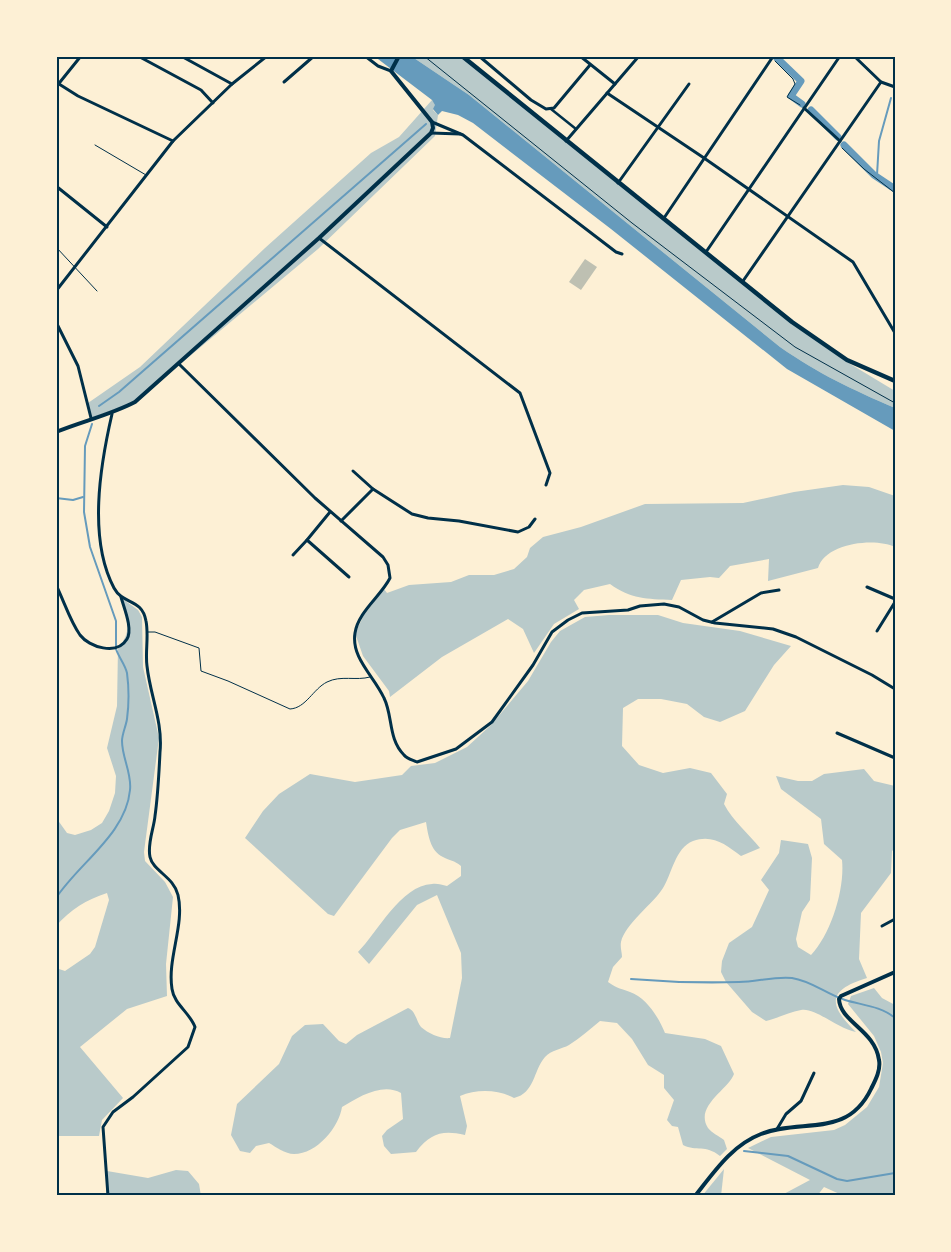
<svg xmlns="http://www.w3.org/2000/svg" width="951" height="1252" viewBox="0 0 951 1252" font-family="'Fira Sans',sans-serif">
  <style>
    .green { fill: #b9caca }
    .water { fill: #669bbc }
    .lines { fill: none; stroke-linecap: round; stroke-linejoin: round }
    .stream { stroke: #669bbc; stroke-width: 2 }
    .canal { stroke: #669bbc; stroke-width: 7 }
    .building { fill: #bec0b2 }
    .path { stroke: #003049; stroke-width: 1 }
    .service { stroke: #003049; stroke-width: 1 }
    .pedestrian { stroke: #003049; stroke-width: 2.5 }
    .minor { stroke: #003049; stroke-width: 3 }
    .tertiary { stroke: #003049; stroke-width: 4 }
    .secondary { stroke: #003049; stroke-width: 4.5 }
    .neatline { fill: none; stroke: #003049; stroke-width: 2 }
  </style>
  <rect width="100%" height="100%" fill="#fdf0d5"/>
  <g class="green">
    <path d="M411 56H460L618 184 847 362 895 391V408C851 389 819 374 780 347L469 95Z"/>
    <polygon points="432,100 436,105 433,110 438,115 435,136 318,249 135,402 91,418 88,403 140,367 265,248 371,153 399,137"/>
    <path d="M843 485 869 487 895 496V547C875 537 825 543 818 568L768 581 769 559 730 566 719 578 710 577 681 580 672 600C647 599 631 599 610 584L584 590 574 600 579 609 554 624 534 653 523 629 508 619 442 657 390 697 389 691 363 656 355 633 364 615 384 589 387 593 409 585 451 582 469 575H494L514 569 527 557 530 548 543 537 581 527 645 504 743 503 794 492Z"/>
    <path d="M120 597 138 610 142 617 143 667 159 738 144 852 145 861 165 882 173 897 166 964 167 996 127 1009 80 1047 123 1098 102 1120 99 1136H56V968L65 971 90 954 95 947 109 900 107 893C86 900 71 909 56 926V809L57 819 67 833 75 835 91 830 102 823 109 811 115 793 116 776 107 748 117 706 118 647C134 632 126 616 120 597Z"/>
    <path d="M609 615H658L683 623 740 631 791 646 774 665 745 711 720 722 704 717 687 704 661 699H638L623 708 622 746 639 765 663 773 690 768 711 773 727 794 724 804C733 821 748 833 760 848L741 856C726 845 713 834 693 841 675 848 672 874 663 888 653 904 625 924 621 942 620 947 622 953 622 957L613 967 608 982C618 989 620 988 630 992 646 997 659 1018 665 1033L705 1039 721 1046 734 1074C729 1089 694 1106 708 1128 712 1133 719 1136 724 1140L727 1149 720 1156C705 1144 697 1152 683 1145L678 1127 672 1126 667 1120 674 1100 664 1088V1075L648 1065 632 1039 617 1023 600 1021C590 1029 580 1038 569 1045 562 1049 551 1050 545 1057 533 1071 535 1093 514 1098 498 1089 476 1089 460 1096L467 1126 465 1135C442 1130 431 1133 416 1152L391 1154 384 1146 382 1136 387 1130 403 1119 401 1093C383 1082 358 1097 342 1107 339 1127 317 1154 294 1154 285 1154 276 1147 269 1143L256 1146 250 1153 240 1151 231 1135 237 1104 279 1064 292 1036 305 1025 323 1024 339 1041 346 1044 357 1035 408 1008C416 1011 416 1021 421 1027 429 1034 441 1039 450 1038L462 978 461 953 437 895 417 905 369 964 358 952C377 933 401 885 432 884 437 883 442 885 447 886L461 876V866C454 860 450 861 443 857 430 851 428 834 426 822L400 830 392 838 334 916 328 914 245 838 263 811 279 794 310 774 355 782 402 775 411 766 435 763 467 747 491 725 528 681 551 642 560 631 585 617Z"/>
    <path d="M864 769 874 781 895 786V848L892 851 891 873 861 913 859 959 867 978C828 990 827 1004 856 1032 838 1029 815 1007 801 1010 789 1012 778 1018 766 1021L752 1012 726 982 721 972 722 961 729 943 752 927 769 890 761 880 779 853 781 840 808 844 812 858 810 900 802 912 796 939 798 947 811 955C831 934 845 889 842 860L824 844 821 819 781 789 776 776 798 781H812L824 774Z"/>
    <polygon points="874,988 882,998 895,1005 895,1196 844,1196 824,1187 817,1196 780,1196 810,1180 748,1148 771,1137 834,1130 845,1125 867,1107 879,1087 883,1063 881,1052 874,1036 848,1004 851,996"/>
    <polygon points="724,1169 721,1196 702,1196"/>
    <polygon points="176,1170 188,1171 199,1184 201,1196 106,1196 107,1171 148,1178"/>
  </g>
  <path class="water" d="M374 56H411L469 95 780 347C819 374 851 389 895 408V431L787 369 611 229 473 123 458 115 442 111 438 115 433 109 435 105 432 100Z"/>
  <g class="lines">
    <g class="stream">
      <polyline points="877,175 879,141 891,98"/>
      <polyline points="99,406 119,392 426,124"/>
      <polyline points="92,424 85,446 84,512 90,547 116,621 116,646"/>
      <polyline points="56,498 73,500 83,497"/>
      <path d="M56 898C79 863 126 834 130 790 132 773 122 758 122 741 122 734 126 726 127 719 129 704 129 688 127 673 125 664 119 658 116 649"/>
      <path d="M631 979C667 982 703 983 739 982 756 982 775 976 792 978 812 981 826 994 845 1000 861 1005 881 1006 895 1018"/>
      <polyline points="744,1151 788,1156 837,1179 847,1181 895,1173"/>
    </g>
    <g class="canal">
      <polyline points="776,57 801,81 791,96 802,104"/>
      <polyline points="811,110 838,137"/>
      <polyline points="844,145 874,175 895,189"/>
    </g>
  </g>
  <polygon class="building" points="585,259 597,267 581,290 569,282"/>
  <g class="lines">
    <g class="path">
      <polyline points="424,56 632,223 795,347 895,403"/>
      <polyline points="775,61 793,79 795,84 787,97 800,105"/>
      <polyline points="842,148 864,169 895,193"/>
    </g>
    <g class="service">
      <polyline points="95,145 146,175"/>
      <polyline points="56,247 97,291"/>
      <path d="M148 632H155L199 648 201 671 228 681 290 709C306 708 313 689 327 682 341 675 356 681 370 677"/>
    </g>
    <polyline class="pedestrian" points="551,109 576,129"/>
    <g class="minor">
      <polyline points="138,56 201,90 213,103"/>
      <polyline points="181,56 232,84 267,56"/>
      <polyline points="365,56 378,66 391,71"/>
      <polyline points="479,56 531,100 546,109 554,108 590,65"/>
      <polyline points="580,56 615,84"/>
      <polyline points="854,56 881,82 895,87"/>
      <polyline points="284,82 314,56"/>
      <polyline points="59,84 78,96 173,141"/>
      <polyline points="56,87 81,56"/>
      <polyline points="607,93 704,158 853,262 895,333"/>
      <polyline points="804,108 840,141"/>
      <polyline points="432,122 463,135 616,252 622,254"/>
      <polyline points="431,133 460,134"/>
      <polyline points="566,141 639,56"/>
      <polyline points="618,183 689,84"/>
      <polyline points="56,186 107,227"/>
      <polyline points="664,218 772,58"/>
      <polyline points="319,238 520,393 550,473 546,485"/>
      <polyline points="706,252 840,56"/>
      <polyline points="743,281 881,82"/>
      <polyline points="56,291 173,141 232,84"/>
      <polyline points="56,322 78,366 91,418"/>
      <path d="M179 364 315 498 383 557 388 565 390 578C381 596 358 612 355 633 351 658 374 676 384 698 393 716 388 739 404 755 407 759 413 760 417 762L456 749 492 722 533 665 552 632 568 620 582 613 628 610 640 606 664 604 679 607 703 620 715 623 773 629 796 637 872 675 895 689"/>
      <polyline points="353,471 373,489"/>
      <polyline points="330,512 307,540 349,577"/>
      <polyline points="341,521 373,489 412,514 428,518 459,521 518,532 529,527 535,519"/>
      <polyline points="293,555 307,540"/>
      <path d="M56 585C64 601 70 621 80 635 89 647 117 656 127 639 133 629 124 608 121 597"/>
      <polyline points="867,587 895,599"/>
      <polyline points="712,622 761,593 779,590"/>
      <polyline points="877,631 895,602"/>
      <polyline points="837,733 895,758"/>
      <polyline points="882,926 895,919"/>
      <polyline points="777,1129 786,1114 801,1101 814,1073"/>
      <path d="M108 1196 103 1127 113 1112 133 1097 188 1047 195 1027C190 1013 174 1004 172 989 167 958 185 925 178 895 174 877 153 871 150 857 147 844 154 828 155 816 158 795 159 773 160 752 163 722 150 695 147 666 145 652 149 636 146 621 142 598 123 605 114 588 88 539 100 466 112 414"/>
    </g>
    <g class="tertiary">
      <path d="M56 432C83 421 110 415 135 402L319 238 431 133 433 128 432 122 391 71 399 56"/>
      <path d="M695 1196C714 1172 732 1145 761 1134 802 1118 847 1139 871 1089 875 1081 881 1070 879 1060 875 1030 840 1022 839 999L841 996 895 972"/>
    </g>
    <polyline class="secondary" points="462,56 792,322 847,360 895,381"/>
  </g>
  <rect width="951" height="1252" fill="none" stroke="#fdf0d5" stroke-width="115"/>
  <rect x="58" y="58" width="836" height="1136" class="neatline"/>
</svg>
